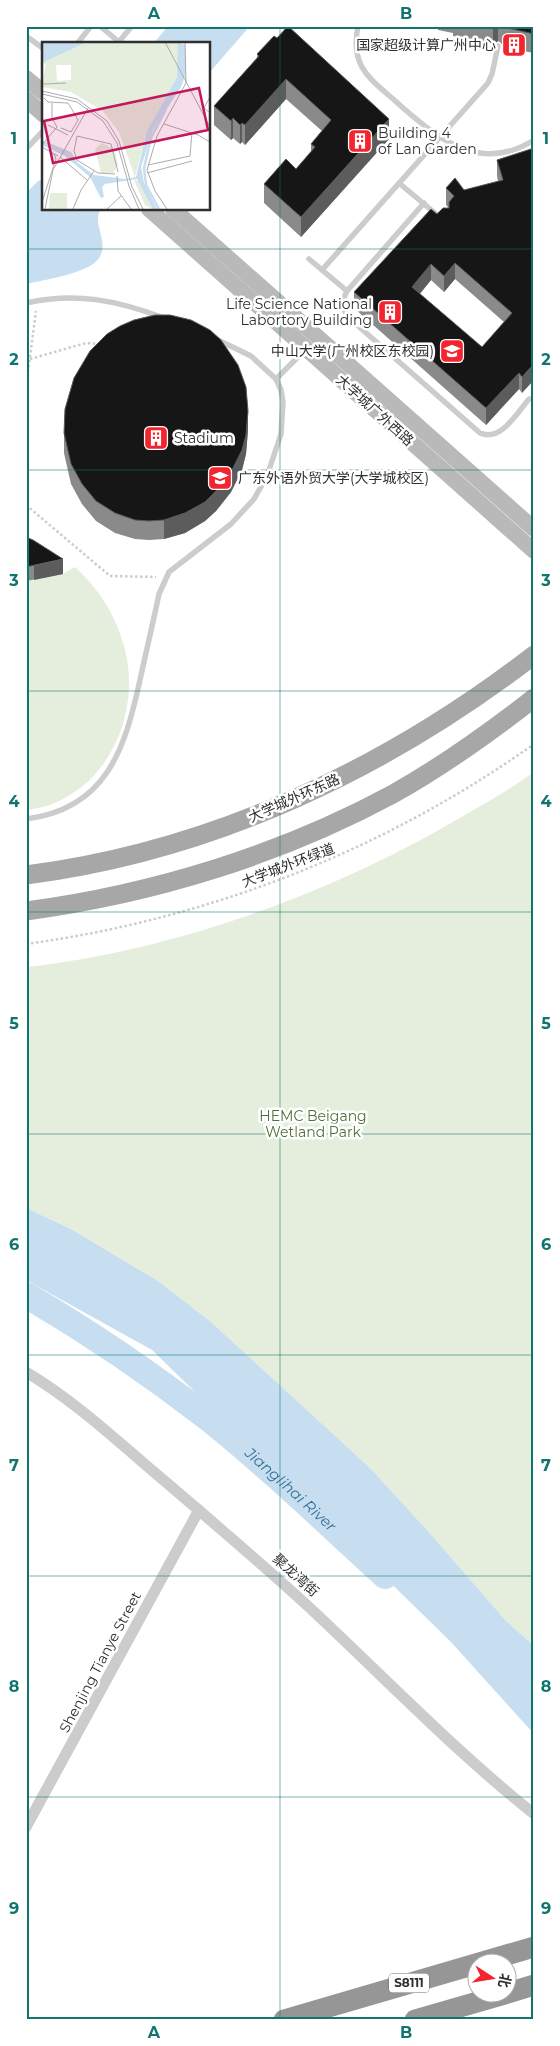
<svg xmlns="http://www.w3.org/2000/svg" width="560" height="2046" viewBox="0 0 560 2046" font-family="Montserrat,'Noto Sans SC',sans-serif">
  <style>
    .green { fill: #e5eddc }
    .water { fill: #c6deef }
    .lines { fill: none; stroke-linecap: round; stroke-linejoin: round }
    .river { stroke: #c6deef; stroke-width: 26 }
    .path { stroke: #ccc; stroke-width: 2.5; stroke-dasharray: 2.5 2.5; stroke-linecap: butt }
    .lane { stroke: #ccc; stroke-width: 5.5 }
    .street { stroke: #ccc; stroke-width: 11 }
    .secondary { stroke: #b9b9b9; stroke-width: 16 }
    .primary { stroke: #a7a7a7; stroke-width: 19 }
    .highway { stroke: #969696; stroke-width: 21 }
    .wall { fill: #8a8a8a; fill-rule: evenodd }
    .shaded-wall { fill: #5c5c5c }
    .building { fill: #161616; stroke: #5c5c5c; fill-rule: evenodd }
    .grid { fill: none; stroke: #0f766e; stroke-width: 1; stroke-opacity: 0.55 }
    .labels { text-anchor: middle; stroke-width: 5; stroke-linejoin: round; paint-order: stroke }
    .shield { fill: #fff; stroke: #6d6d6d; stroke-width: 1 }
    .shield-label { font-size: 12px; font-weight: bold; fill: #2f2f2f }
    .poi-label { font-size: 14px; fill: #2f2f2f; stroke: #fff; text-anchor: end }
    .street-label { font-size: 14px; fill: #2f2f2f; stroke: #fff }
    .park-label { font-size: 14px; fill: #506f38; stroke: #fff }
    .water-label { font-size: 15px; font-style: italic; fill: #366f98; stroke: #fff }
    .inset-river { fill: none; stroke: #c6deef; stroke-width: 2.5 }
    .inset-road { fill: none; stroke: #acacac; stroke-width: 1 }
    .view { fill: #c2185b; fill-opacity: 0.15; stroke: #c2185b; stroke-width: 2.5 }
    .inset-edge { fill: none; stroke: #2f2f2f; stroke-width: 2.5 }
    .neatline { fill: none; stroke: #0f766e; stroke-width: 2 }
    .grid-label { font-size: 16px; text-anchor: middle; font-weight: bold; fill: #0f766e }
  </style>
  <rect width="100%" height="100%" fill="#fff"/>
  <g class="green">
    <path d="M75 567C99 589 115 614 124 646 144 716 103 802 26 810V581L63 574Z"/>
    <path d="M534 772V1646L506 1621 427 1530 369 1467 211 1322 158 1281 71 1229 26 1208V967C174 951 336 892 463 816 487 802 512 788 534 772Z"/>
  </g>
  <g class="water">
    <polygon points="168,26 250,26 209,73 209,44 153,44"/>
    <path d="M44 179V209H101C96 216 98 223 100 231 102 240 105 249 99 258 90 273 44 280 26 284V193L38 181Z"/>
    <polygon points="26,1208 71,1229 158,1281 211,1322 369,1467 427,1530 506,1621 534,1646 534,1734 451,1642 152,1350 26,1280"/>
  </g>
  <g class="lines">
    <path class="river" id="s1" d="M26 1295C89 1332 151 1374 209 1419 270 1468 327 1523 385 1576"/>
    <g class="path">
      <polyline points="30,359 86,343 99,344"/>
      <polyline points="26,387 36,311"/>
      <polyline points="26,505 110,576 156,577"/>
      <path d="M26 944C209 919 383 851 534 744"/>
    </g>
    <g class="lane">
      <polyline points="100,26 119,42"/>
      <path d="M358 26C349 70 373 80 402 107 441 141 482 173 534 140"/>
      <polyline points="26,36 44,49"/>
      <polyline points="77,44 91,26"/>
      <polyline points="117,44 132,26"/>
      <polyline points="26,149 44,130"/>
      <polyline points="399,183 442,219"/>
      <path d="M424 203 347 291C342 300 342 309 348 317L480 433C501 442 517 413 529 399H534"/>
      <polyline points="309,259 347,291"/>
      <polyline points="322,270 488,83 492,74 498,46"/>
      <path d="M26 303C76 292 116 300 164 318"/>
      <polyline points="276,379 306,349"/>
      <path d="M26 819C107 809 125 748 140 680 146 652 153 623 159 594L169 572 231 524 254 499 267 476 281 434 283 402 281 390 276 379 251 356 216 339"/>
    </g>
    <g class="street">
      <path d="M26 1372C73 1400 113 1437 154 1472 207 1517 260 1562 311 1609 385 1678 455 1751 534 1814"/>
      <polyline points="26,1827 199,1510"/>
    </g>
    <g class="secondary">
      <polyline points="26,78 44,93"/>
      <polyline points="26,99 44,115"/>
      <polyline points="149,209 534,551"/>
      <polyline points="173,209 534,529"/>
    </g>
    <g class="primary">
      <path d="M26 875C213 851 386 769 534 655"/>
      <path d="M26 911C153 894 280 855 393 794 443 766 489 733 534 698"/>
    </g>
    <g class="highway">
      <polyline points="508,1993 534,1985"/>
      <polyline points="284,2020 534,1947"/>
      <polyline points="415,2020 505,1994"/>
    </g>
  </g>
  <g class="wall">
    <polygon points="434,26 534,26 534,53 503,47 501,43 498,41 493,45 453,36 453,33 438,30 438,27"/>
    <polygon points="257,54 389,139 301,237 264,203 264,184 296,169 311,152 311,144 322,131 286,99 245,145 242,142 240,144 233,138 231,140 214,125 214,106 257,58"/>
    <path d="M534 148 522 393 519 389 486 425 354 308V292L437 214 449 208 446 205V188L464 190 498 181 497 176V160ZM455 279 504 322 482 347 420 294 431 280 444 292Z"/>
    <polygon points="248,430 246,454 242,470 231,492 216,511 205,521 185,533 164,539 149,540 135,539 115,533 96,521 82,504 71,484 64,453 64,433"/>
    <polygon points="26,537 63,574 26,581"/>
  </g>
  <g class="shaded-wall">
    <polygon points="493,26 498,26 498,41 493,45"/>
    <polygon points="286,79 286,99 245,145 245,125"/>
    <polygon points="233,118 233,138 231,140 231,121"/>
    <polygon points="389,119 389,139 301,237 301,217"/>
    <polygon points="242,123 242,142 240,144 240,125"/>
    <polygon points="455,263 455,279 444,292 444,276"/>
    <polygon points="431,264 431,280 412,303 412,287"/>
    <polygon points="534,364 534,380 522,393 522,377"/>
    <polygon points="519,373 519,389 486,425 486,408"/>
    <polygon points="248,411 248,430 246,454 242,470 231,492 216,511 205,521 185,533 164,539 164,520"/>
    <polygon points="63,559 63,574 34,580 34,566"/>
  </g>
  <g class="building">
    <polygon points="288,26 389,119 301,217 264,184 286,159 296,169 315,147 311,144 331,120 286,79 245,125 242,123 240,125 233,118 231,121 214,106 259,56 257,54 274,36 277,38"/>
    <polygon points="502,26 534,26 534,34 503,27"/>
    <path d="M534 148V364L522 377 519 373 486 408 354 292 431 209 437 214 443 208H449V202L454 196 446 188 455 178 464 190 503 180 497 160ZM455 263 512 313 482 347 412 287 431 264 444 276Z"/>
    <polygon points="155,315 170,315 191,320 210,330 221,340 238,365 246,387 248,411 246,435 242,450 231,472 216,491 205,502 185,513 164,520 149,521 135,520 115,513 96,501 82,484 71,464 64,433 65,409 74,378 90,351 107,334 120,326 134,320"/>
    <polygon points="26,537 33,540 63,559 26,567"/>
  </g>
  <path class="grid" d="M280 26V2020M26 249H534M26 470H534M26 691H534M26 912H534M26 1134H534M26 1355H534M26 1576H534M26 1797H534"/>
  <defs>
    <symbol id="building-square" viewBox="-11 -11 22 22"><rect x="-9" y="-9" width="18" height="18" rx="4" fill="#f3242d" stroke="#fff"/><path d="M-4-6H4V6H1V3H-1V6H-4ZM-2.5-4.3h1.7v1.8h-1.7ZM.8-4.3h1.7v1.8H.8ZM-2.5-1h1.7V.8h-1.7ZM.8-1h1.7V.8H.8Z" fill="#fff"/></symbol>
    <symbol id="university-square" viewBox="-11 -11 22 22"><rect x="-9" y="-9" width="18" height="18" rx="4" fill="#f3242d" stroke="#fff"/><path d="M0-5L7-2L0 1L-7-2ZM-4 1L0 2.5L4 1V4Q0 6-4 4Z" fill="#fff"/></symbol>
  </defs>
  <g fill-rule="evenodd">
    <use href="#building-square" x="500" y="31" width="28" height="28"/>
    <use href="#building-square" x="346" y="127" width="28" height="28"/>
    <use href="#building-square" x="376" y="298" width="28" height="28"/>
    <use href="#university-square" x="438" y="337" width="28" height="28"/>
    <use href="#building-square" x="142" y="424" width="28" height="28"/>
    <use href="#university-square" x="206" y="464" width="28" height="28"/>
  </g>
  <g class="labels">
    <rect class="shield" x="389" y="1973.5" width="40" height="19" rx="4"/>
    <g class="shield-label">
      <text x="409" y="1987">S8111</text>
    </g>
    <g class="poi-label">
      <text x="496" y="50">国家超级计算广州中心</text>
      <text x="378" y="138" text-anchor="start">Building 4<tspan x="378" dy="16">of Lan Garden</tspan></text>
      <text x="372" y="309">Life Science National<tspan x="372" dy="16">Labortory Building</tspan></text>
      <text x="434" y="356">中山大学(广州校区东校园)</text>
      <text x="174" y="443" text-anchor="start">Stadium</text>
      <text x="238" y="483" text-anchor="start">广东外语外贸大学(大学城校区)</text>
    </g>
    <g class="street-label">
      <text transform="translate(375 410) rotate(42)" y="5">大学城广外西路</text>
      <text transform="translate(294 798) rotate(-24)" y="5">大学城外环东路</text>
      <text transform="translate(288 865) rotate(-21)" y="5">大学城外环绿道</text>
      <text transform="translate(296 1575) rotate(42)" y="5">聚龙湾街</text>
      <text transform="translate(100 1662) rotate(-62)" y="5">Shenjing Tianye Street</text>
    </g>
    <g class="park-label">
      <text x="313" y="1121">HEMC Beigang<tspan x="313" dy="16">Wetland Park</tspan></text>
    </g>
    <g class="water-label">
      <text dy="5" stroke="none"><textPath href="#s1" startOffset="329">Jianglihai River</textPath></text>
    </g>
  </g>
  <g transform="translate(42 42)">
    <rect width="168" height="168" fill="#fff"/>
    <path d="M45 0H136L138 14 135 35 105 89 93 135 77 90 61 69 29 50 0 45 4 22 0 21ZM14 23H29V38L15 39ZM60 101 72 107 76 123 71 131H59L53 107ZM92 138 97 139 111 167 103 163ZM8 151H25V167H7Z" fill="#e5eddc" fill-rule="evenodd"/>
    <path d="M0 0H45L0 21ZM136 0 143 3 144 31 139 45 111 88 99 125 102 141 115 167H111L95 137 63 142 60 145 62 155 59 156 48 135 23 114 0 103V98L29 110 36 121 52 133 84 137 94 135 105 89 135 35Z" fill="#c6deef"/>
    <path class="inset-river" d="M117 167 104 143 102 126 109 96 124 67"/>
    <path class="inset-road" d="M123 0 168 85M2 42 24 41M0 49 35 57 65 79 77 99 90 145 101 167M0 52 35 60 61 79 75 101 87 144 97 167M168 55 162 66 168 71M2 56 6 60 26 61 31 69 36 78 29 90 19 86M122 82 156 93 168 100M6 83 26 93M0 103 15 85 10 76V61M0 105 16 114M148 114 150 90M18 115 45 138M106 123 148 114M105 131 150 119M73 132 56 131 35 118 32 109 35 94 69 102 76 130M75 134 76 149 89 167M0 160 14 117 12 112M3 167 11 128 46 66M31 167 39 148 52 129M65 167 79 154M125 167 113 149 105 128 115 94 144 41 143 0"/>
    <path class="view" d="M157 46 166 88 11 121 2 79Z"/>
    <rect width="168" height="168" class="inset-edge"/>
  </g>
  <rect width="560" height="2046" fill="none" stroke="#ffffff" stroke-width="55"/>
  <g transform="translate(492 1978) rotate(102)"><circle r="24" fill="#ffffff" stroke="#acacac"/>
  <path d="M0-4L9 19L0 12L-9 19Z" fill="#f3242d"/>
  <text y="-8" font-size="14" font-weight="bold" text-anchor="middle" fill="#2f2f2f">北</text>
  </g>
  <rect x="28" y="28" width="504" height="1990" class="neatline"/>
  <g class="grid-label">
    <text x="154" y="19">A</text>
    <text x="406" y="19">B</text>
    <text x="14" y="144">1</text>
    <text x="546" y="144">1</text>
    <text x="14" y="365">2</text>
    <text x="546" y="365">2</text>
    <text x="14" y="586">3</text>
    <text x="546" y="586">3</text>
    <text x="14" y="807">4</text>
    <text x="546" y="807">4</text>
    <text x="14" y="1029">5</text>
    <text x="546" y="1029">5</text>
    <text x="14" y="1250">6</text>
    <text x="546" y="1250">6</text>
    <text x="14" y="1471">7</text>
    <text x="546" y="1471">7</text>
    <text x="14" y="1692">8</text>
    <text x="546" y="1692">8</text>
    <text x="14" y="1914">9</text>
    <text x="546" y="1914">9</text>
    <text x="154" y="2038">A</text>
    <text x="406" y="2038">B</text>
  </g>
</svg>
